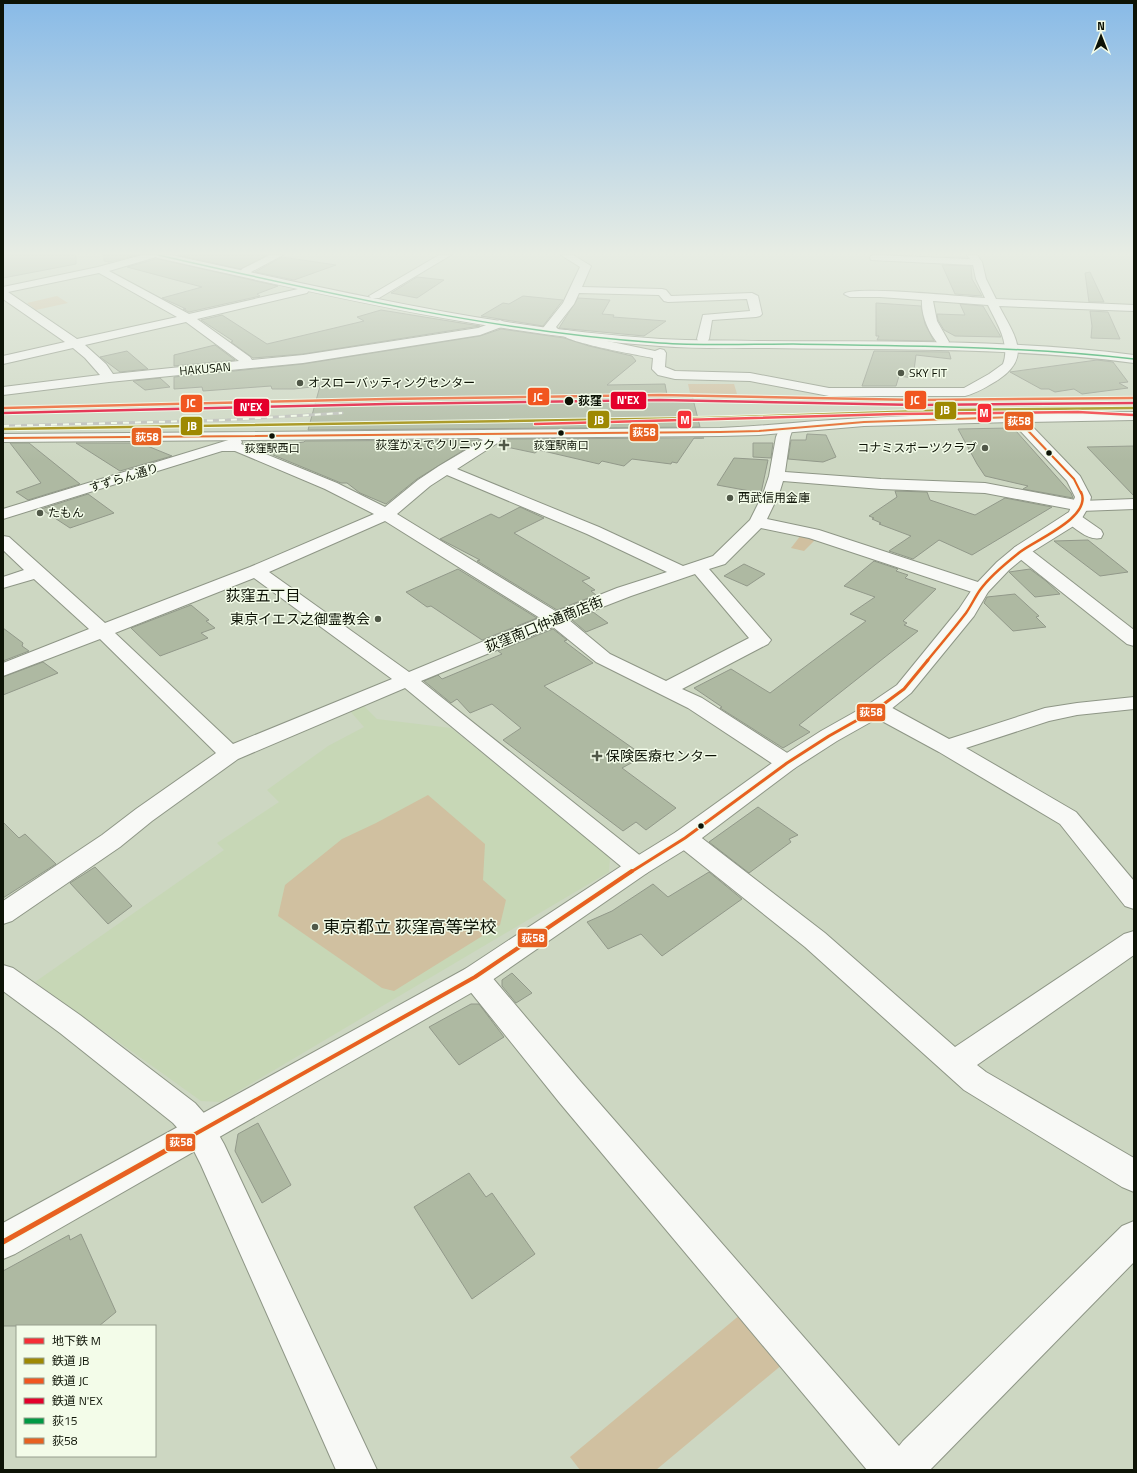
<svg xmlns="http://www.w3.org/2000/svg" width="1137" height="1473" viewBox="0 0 1137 1473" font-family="'Titillium Web','Noto Sans JP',sans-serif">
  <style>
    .built { fill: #c7d7b6 }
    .green { fill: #d0c0a0 }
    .building { fill: #aeb9a2; stroke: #92998a }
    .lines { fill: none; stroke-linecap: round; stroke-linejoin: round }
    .minor-casing { stroke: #8e9686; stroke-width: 2 }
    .tertiary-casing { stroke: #8e9686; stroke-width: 2 }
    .primary-casing { stroke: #8e9686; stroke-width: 2 }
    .minor { fill: #f8f9f6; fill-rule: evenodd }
    .tertiary { fill: #f8f9f6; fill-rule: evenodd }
    .primary { fill: #f8f9f6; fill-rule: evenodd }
    .rail-casing { stroke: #bdbfba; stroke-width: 3 }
    .rail { stroke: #f3fce9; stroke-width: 2; stroke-dasharray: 6; stroke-linecap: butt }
    .bus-1-casing { stroke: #f3fce9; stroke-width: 3 }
    .bus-2-far4-casing { stroke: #f3fce9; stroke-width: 4 }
    .bus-2-far3-casing { stroke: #f3fce9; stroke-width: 5 }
    .bus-2-far2-casing { stroke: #f3fce9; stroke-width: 6 }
    .bus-2-far1-casing { stroke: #f3fce9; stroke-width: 7 }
    .bus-2-casing { stroke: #f3fce9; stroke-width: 8 }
    .bus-1 { stroke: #094; stroke-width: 1.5 }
    .bus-2-far4 { stroke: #e76121; stroke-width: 2 }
    .bus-2-far3 { stroke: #e76121; stroke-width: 2.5 }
    .bus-2-far2 { stroke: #e76121; stroke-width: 3 }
    .bus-2-far1 { stroke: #e76121; stroke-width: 4 }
    .bus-2 { stroke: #e76121; stroke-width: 5 }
    .rail-1-casing { stroke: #f3fce9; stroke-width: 4.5 }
    .rail-2-casing { stroke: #f3fce9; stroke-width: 4.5 }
    .rail-3-casing { stroke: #f3fce9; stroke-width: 4.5 }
    .rail-1 { stroke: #9e8902; stroke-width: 2.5 }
    .rail-2 { stroke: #f15620; stroke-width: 2.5 }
    .rail-3 { stroke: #e4002b; stroke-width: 2.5 }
    .metro-1-casing { stroke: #f3fce9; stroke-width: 4.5 }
    .metro-1 { stroke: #f62e36; stroke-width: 2.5 }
    .poi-dot { fill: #505848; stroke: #f3fce9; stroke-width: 1.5 }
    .stop-dot { fill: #0d1306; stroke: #f3fce9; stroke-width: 1.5 }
    .labels { text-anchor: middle; stroke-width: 3; stroke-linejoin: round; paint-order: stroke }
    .far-bus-label { font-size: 11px; fill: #0d1306; stroke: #f3fce9 }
    .far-street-label { font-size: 12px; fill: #0d1306; stroke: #f3fce9 }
    .far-poi-label { font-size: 12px; fill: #0d1306; stroke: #f3fce9; text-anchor: start }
    .far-stop-label { font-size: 12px; font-weight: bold; fill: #0d1306; stroke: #f3fce9; text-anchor: start }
    .poi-label { font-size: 14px; fill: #0d1306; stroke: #f3fce9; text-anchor: end }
    .street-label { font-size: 14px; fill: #0d1306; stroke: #f3fce9 }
    .neighbourhood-label { font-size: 15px; fill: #0d1306; stroke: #f3fce9 }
    .near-poi-label { font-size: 17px; fill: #0d1306; stroke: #f3fce9; text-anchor: start }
    .line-badge { stroke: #f3fce9; stroke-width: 1.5 }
    .badge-label { font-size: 11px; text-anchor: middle; font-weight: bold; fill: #fff }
  </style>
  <rect width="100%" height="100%" fill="#cdd7c2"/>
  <polygon class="built" points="363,705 377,719 451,728 610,857 609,872 220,1102 201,1101 35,982 224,850 217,843 279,802 267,790 328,746 364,727 350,711"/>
  <g class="green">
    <polygon points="57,296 68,303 36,310 27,303"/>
    <polygon points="688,384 734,384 737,394 690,393"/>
    <polygon points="801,535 816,539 804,551 791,548"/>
    <polygon points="428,795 485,844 483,880 506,900 500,925 394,991 382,988 278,916 285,885 342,839 376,823"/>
    <polygon points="741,1314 783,1364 656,1470 580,1470 570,1457"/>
  </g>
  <g class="building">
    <polygon points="3,255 76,255 76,264 3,278"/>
    <polygon points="104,255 137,255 109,262 104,261"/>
    <polygon points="177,255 267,255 241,269"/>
    <polygon points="282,257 336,265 294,280 255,272"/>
    <polygon points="156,259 158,259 278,286 257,294 260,296 189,312 183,309 186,309 162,298 202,287 127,267"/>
    <polygon points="942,265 971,266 972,279 982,296 955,294"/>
    <polygon points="1090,272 1104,302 1089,302 1085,273"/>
    <polygon points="417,277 444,280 417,298 391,293"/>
    <polygon points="523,296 563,300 543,326 481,316 503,303 509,304"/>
    <polygon points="578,298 610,300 602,314 614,315 613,317 666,321 644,336 559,328"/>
    <polygon points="876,303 921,306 925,324 934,341 877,340 879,336 876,336"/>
    <polygon points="960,304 983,306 1001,337 955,336 944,330 938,320 937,314 965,315"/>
    <polygon points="381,310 480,326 303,354 253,358 231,342 233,341 201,320 222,315 267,344 364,321 357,317"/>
    <polygon points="1090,311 1108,312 1120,339 1091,338 1092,326"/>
    <polygon points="501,329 564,338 589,346 632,356 636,361 607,385 665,384 667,395 692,395 700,427 308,430 320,386 294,389 272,389 271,386 203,391 202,387 174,389 174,377 303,364 480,336"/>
    <polygon points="215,345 235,360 174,366 174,355"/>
    <polygon points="127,351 148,369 120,372 100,357"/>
    <polygon points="874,351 949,352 951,359 916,355 913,378 899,376 896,386 862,386"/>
    <polygon points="1097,360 1113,362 1128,382 1119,383 1128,388 1082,394 1074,389 1055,392 1049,389 1041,389 1010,372"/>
    <polygon points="160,378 170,387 145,390 133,381"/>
    <polygon points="1009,428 1016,431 1071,493 1073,498 1023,489 1028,486 985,476 977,464 958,429"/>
    <polygon points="807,434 826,435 836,457 823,462 788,459 791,440 806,440"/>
    <polygon points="694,438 677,463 672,462 671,464 632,459 624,466 602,461 599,464 539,450 535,453 497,445 502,439 703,438 704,438"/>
    <polygon points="478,440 480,440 417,479 386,504 360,493 347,483 341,483 244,443 297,443 304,442 305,441"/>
    <polygon points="10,443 29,443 80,484 28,500 16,492 41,483"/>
    <polygon points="76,443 140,443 172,456 120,471"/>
    <polygon points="753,443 773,443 771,458 753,457"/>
    <polygon points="1134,446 1134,496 1087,447"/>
    <polygon points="734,458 768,460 761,493 717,485"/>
    <polygon points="895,491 927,492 930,500 975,515 1005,498 1052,507 972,555 939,540 913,559 889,551 911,536 879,524 881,523 872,519 874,518 869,516 897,497"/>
    <polygon points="88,494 114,513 70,528 41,509"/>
    <polygon points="520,507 544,518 514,533 590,578 582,581 595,590 591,591 596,595 557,610 477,561 480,560 440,539 491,514 499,518"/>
    <polygon points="1088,540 1128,572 1100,576 1054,541"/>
    <polygon points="874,561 898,569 896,571 908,575 905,578 936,589 903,621 907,623 904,625 918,631 799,725 810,732 783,748 720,708 722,707 694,688 731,669 770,693 866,621 850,614 875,597 844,586"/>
    <polygon points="744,564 765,574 747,586 724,576"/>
    <polygon points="458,569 537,618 482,640 431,606 427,607 406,592"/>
    <polygon points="1030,569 1046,581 1060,594 1035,597 1009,572"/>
    <polygon points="1015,594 1039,616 1036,617 1046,627 1013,631 984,603 987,597"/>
    <polygon points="191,605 209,620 206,621 215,628 201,633 208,638 160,656 131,628"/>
    <polygon points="593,612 608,623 586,632 572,620"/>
    <polygon points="3,628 23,643 22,646 29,651 3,661"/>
    <polygon points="553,629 567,640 564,641 593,663 544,686 644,756 622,768 676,808 646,830 636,822 623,831 503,740 521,728 492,704 470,713 457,699 451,703 424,681 438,675 442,679 502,654 498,651"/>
    <polygon points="43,662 58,673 3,695 3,677"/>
    <polygon points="758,807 798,835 789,839 791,842 749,873 709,842"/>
    <polygon points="3,822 19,838 25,834 56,864 3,898"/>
    <polygon points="95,867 132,906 108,924 70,883"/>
    <polygon points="709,872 742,899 662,956 641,934 608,949 587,922 612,911 653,884 668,897"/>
    <polygon points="512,973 532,993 516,1003 502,986 502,980"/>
    <polygon points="471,1004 479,1004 504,1037 459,1065 429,1027"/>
    <polygon points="258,1123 291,1185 262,1203 235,1151 238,1134"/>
    <polygon points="469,1173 486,1197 492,1193 535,1254 472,1299 414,1207"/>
    <polygon points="81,1234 116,1312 99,1326 3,1326 3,1271 69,1235 70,1240"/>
  </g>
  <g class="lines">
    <defs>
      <g id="minor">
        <path d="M142 255H157L156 257 109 271 189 314 298 289 299 286C304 285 308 285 310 289L307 293 197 319 250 357 252 360 303 355 478 328 500 320 504 322 506 324 504 326 480 335 303 363 109 382 3 395V387L100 375 85 358 73 348 3 364V356L65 342 3 299V287L98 267ZM99 273 177 317 77 339 8 292ZM186 322 239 361 113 374 106 364 85 345Z"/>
        <polygon points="270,255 283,255 251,272 253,275 252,277 244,277 240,273 242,269"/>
        <polygon points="439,255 451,255 379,298 371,298 369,296"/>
        <polygon points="561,255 573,255 591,266 582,287 662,289 666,290 671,296 752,293 758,296 762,314 760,316 756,317 712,320 709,339 707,342 699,342 697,339 703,315 750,311 747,299 668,302 664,301 659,295 579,293 574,304 556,327 561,332 559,335 551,335 543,328 563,303 580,267"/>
        <path d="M875 255 970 259 967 255H977L982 262 986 279 996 299 1134 305V311L999 306C1014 335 1033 357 998 380 988 386 977 393 965 396H829L750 381 675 379 658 375 652 369 653 358C638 355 568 343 561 334L563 331 567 330 583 336 655 351 660 349 664 350 666 353 665 367 675 371 750 373 829 388H964L989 374 1003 364C1011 344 996 322 988 305L933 301 937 321 949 342 947 345H939C929 333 921 316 922 300L880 297H850L844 294C851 285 967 297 985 298L976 279 973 265 871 260 870 258 871 256Z"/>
        <path d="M786 424 791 425 793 428 790 437 785 472 881 479 985 483 1081 501 1134 499V509L1081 511 985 493 881 489 783 481 779 494 767 519 819 530 987 585 990 589 987 593 981 595 975 593 809 538 761 528 725 564 709 569 771 640 768 644 682 689 702 698 795 758 798 763 795 768 787 770 779 768 688 708 596 662 553 627 421 681 647 861 651 867 647 873 638 876 629 873 405 688 238 759 152 821 120 847 12 921 3 924V901L102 835 136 809 216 753 100 639 3 676V663L89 629 34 579 3 588V577L24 570 3 550V536L9 537 105 623 250 567 374 514 325 489 235 451H222L3 519V509L235 438 240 439 242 442 241 444 337 483 385 507 418 480 439 466 483 440 478 438 476 435 478 432C485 430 497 433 501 439L499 442 457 469 599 527 683 566 713 556 750 520 763 494 769 476 776 437 781 425ZM447 475 587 534 667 572 617 588 557 612 397 514 430 486ZM385 521 540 618 409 672 269 572ZM695 574 749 638 666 681 610 654 569 620 631 596ZM254 578 392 679 233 744 115 633Z"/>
        <path d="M1072 513 1078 514 1101 530 1103 534 1101 538C1088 541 1077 529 1066 522L1064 518 1066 514Z"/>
        <polygon points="1021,546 1027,547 1134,630 1134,646 1127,644 1015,555 1012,551 1015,547"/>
        <polygon points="1134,697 1134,709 1077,715 1049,721 966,748 1076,812 1134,881 1134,909 1125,906 1060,824 939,752 869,714 866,709 869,704 877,703 885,704 949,739 1045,708 1077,703"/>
        <polygon points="685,829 694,832 825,933 955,1047 1124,934 1134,931 1134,955 977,1065 986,1072 1134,1158 1134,1192 1122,1187 964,1090 805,947 676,844 673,838 676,832"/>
        <polygon points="3,965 13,968 80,1015 195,1103 211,1121 224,1144 377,1470 336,1470 201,1165 189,1141 173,1123 60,1033 3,991"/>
        <polygon points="475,966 485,969 581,1082 899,1446 903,1441 1122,1226 1134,1221 1134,1262 930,1470 867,1470 559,1102 465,985 461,977 465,969"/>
      </g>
      <path id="tertiary" d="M1134 412V420L1028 422 1080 476 1091 497 1089 506 1082 518 1072 527 1027 555 1009 570 988 592 974 616 911 693 885 714 837 741 795 768 694 844 647 873 485 985 15 1254 3 1259V1223L465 969 629 861 676 832 779 758 821 731 869 704 897 685 959 609 975 585 997 562 1015 547 1069 512 1075 497 1067 481 1012 422 864 426 759 435 720 436 3 442V434L720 428C769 426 816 420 865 418 955 413 1044 413 1134 412Z"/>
      <path id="primary" d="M153 255H171C333 290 496 329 661 339 693 341 726 340 759 341 884 342 1010 339 1134 355V363C1013 347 890 350 768 348 732 348 695 349 660 346 490 334 324 295 158 258Z"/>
    </defs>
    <use href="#minor" class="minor-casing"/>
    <use href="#tertiary" class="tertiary-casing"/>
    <use href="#primary" class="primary-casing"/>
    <use href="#minor" class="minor"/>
    <use href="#tertiary" class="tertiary"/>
    <use href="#primary" class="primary"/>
    <defs>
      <polyline id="rail" points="3,426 227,420 342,413"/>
    </defs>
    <use href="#rail" class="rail-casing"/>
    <use href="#rail" class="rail"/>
    <defs>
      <path id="bus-1" d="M158 255C323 292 490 331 660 343 704 346 749 344 793 344 907 346 1021 346 1134 359"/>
      <polyline id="bus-2-far4" points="3,438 720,432 759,431 864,422 1015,417 1074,479 1081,493"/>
      <path id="bus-2-far3" d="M927 661C940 645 953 630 966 613 971 606 975 597 980 590 990 576 1006 563 1020 552 1035 540 1093 517 1081 492"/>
      <polyline id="bus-2-far2" points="631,872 685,838 787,763 829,736 877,709 904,689 928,660"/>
      <polyline id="bus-2-far1" points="188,1138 475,977 632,871"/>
      <polyline id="bus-2" points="3,1242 190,1137"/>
    </defs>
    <use href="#bus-1" class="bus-1-casing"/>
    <use href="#bus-2-far4" class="bus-2-far4-casing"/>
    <use href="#bus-2-far3" class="bus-2-far3-casing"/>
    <use href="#bus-2-far2" class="bus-2-far2-casing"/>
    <use href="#bus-2-far1" class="bus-2-far1-casing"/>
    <use href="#bus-2" class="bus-2-casing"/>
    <use href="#bus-1" class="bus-1"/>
    <use href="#bus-2-far4" class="bus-2-far4"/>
    <use href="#bus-2-far3" class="bus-2-far3"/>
    <use href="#bus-2-far2" class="bus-2-far2"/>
    <use href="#bus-2-far1" class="bus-2-far1"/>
    <use href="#bus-2" class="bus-2"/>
    <defs>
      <polyline id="rail-1" points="3,429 706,418 954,410 1134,408"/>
      <polyline id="rail-2" points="3,408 387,399 660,395 918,400 1134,398"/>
      <polyline id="rail-3" points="3,413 387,404 660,400 918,405 1134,403"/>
    </defs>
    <use href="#rail-1" class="rail-1-casing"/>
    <use href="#rail-2" class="rail-2-casing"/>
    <use href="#rail-3" class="rail-3-casing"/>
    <use href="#rail-1" class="rail-1"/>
    <use href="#rail-2" class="rail-2"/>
    <use href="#rail-3" class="rail-3"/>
    <defs>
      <polyline id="metro-1" points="535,424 896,414 1078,412 1134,415"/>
    </defs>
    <use href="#metro-1" class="metro-1-casing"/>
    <use href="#metro-1" class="metro-1"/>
  </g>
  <linearGradient id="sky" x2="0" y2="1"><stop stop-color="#88bae7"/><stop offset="0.55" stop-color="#e8ede4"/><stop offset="1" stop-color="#e8ede4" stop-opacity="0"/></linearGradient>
  <rect width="1137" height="461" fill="url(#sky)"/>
  <g class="poi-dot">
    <circle cx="901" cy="373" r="4"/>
    <circle cx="300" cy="383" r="4"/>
    <path d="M502 439h4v4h4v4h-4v4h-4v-4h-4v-4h4z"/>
    <circle cx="985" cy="448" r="4"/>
    <circle cx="730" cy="498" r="4"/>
    <circle cx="40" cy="513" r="4"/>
    <circle cx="378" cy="619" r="4"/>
    <path d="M595 750h4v4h4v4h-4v4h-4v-4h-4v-4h4z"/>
    <circle cx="315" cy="927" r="4"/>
  </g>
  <g class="stop-dot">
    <circle cx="569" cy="401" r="5"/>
    <circle cx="561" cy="433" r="3.5"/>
    <circle cx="272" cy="436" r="3.5"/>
    <circle cx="1049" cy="453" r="3.5"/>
    <circle cx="701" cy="826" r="3.5"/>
  </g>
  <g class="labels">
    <g class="far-bus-label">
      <text x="561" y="449">荻窪駅南口</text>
      <text x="272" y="452">荻窪駅西口</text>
    </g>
    <g class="far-street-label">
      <text transform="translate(205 369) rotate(-5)" y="4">HAKUSAN</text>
      <text transform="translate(124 478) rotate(-17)" y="4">すずらん通り</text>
    </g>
    <g class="far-poi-label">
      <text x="909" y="377">SKY FIT</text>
      <text x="308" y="387">オスローバッティングセンター</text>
      <text x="495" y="449" text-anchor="end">荻窪かえでクリニック</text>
      <text x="977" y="452" text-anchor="end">コナミスポーツクラブ</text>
      <text x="738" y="502">西武信用金庫</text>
      <text x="48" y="517">たもん</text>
    </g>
    <g class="far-stop-label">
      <text x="578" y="405">荻窪</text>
    </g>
    <g class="poi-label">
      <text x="370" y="624">東京イエス之御霊教会</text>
      <text x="606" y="761" text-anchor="start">保険医療センター</text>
    </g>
    <g class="street-label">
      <text transform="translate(544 624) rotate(-22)" y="5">荻窪南口仲通商店街</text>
    </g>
    <g class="neighbourhood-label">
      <text x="263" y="601">荻窪五丁目</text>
    </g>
    <g class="near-poi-label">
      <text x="323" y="933">東京都立 荻窪高等学校</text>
    </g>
  </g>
  <g class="line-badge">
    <rect x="527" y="387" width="23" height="19" rx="4" fill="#f15620"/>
    <rect x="904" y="390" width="23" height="20" rx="4" fill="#f15620"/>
    <rect x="610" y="391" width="37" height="19" rx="4" fill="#e4002b"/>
    <rect x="180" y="394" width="23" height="19" rx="4" fill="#f15620"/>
    <rect x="233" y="398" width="37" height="19" rx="4" fill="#e4002b"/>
    <rect x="934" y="401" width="23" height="19" rx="4" fill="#9e8902"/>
    <rect x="977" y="403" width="15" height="20" rx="4" fill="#f62e36"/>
    <rect x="587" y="410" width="23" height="19" rx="4" fill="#9e8902"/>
    <rect x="677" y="410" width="15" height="19" rx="4" fill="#f62e36"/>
    <rect x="1004" y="411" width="30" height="20" rx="4" fill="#e76121"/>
    <rect x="180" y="416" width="23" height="20" rx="4" fill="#9e8902"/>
    <rect x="629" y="423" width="30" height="19" rx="4" fill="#e76121"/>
    <rect x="131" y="427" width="31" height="19" rx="4" fill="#e76121"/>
    <rect x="856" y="703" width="30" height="19" rx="4" fill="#e76121"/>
    <rect x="517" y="928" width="31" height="20" rx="4" fill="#e76121"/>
    <rect x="165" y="1133" width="31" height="19" rx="4" fill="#e76121"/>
  </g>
  <g class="badge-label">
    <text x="538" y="401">JC</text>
    <text x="915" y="404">JC</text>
    <text x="628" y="404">N'EX</text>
    <text x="191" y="407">JC</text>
    <text x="251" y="411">N'EX</text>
    <text x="945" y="414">JB</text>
    <text x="984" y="417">M</text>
    <text x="599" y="424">JB</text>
    <text x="685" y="424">M</text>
    <text x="1019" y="425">荻58</text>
    <text x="192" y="430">JB</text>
    <text x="644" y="436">荻58</text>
    <text x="147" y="441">荻58</text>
    <text x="871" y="716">荻58</text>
    <text x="533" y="942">荻58</text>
    <text x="181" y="1146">荻58</text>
  </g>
  <rect width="1137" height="1473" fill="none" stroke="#0d1306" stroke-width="8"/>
  <rect x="16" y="1325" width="140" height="132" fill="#f3fce9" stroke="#979f8e"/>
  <rect x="24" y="1338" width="20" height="6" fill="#f62e36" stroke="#979f8e"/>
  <text x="52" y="1345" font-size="12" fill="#0d1306">地下鉄 M</text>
  <rect x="24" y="1358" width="20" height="6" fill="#9e8902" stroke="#979f8e"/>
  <text x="52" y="1365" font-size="12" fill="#0d1306">鉄道 JB</text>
  <rect x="24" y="1378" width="20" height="6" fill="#f15620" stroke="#979f8e"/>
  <text x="52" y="1385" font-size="12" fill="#0d1306">鉄道 JC</text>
  <rect x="24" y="1398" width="20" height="6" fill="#e4002b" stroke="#979f8e"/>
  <text x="52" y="1405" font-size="12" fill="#0d1306">鉄道 N'EX</text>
  <rect x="24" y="1418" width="20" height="6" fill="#009944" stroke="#979f8e"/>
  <text x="52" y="1425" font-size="12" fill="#0d1306">荻15</text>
  <rect x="24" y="1438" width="20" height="6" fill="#e76121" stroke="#979f8e"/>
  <text x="52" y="1445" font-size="12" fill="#0d1306">荻58</text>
  <g transform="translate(1101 36)" stroke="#f3fce9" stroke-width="3" paint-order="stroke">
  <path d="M0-3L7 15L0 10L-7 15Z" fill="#0d1306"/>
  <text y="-6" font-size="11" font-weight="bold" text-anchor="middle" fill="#0d1306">N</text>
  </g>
</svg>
